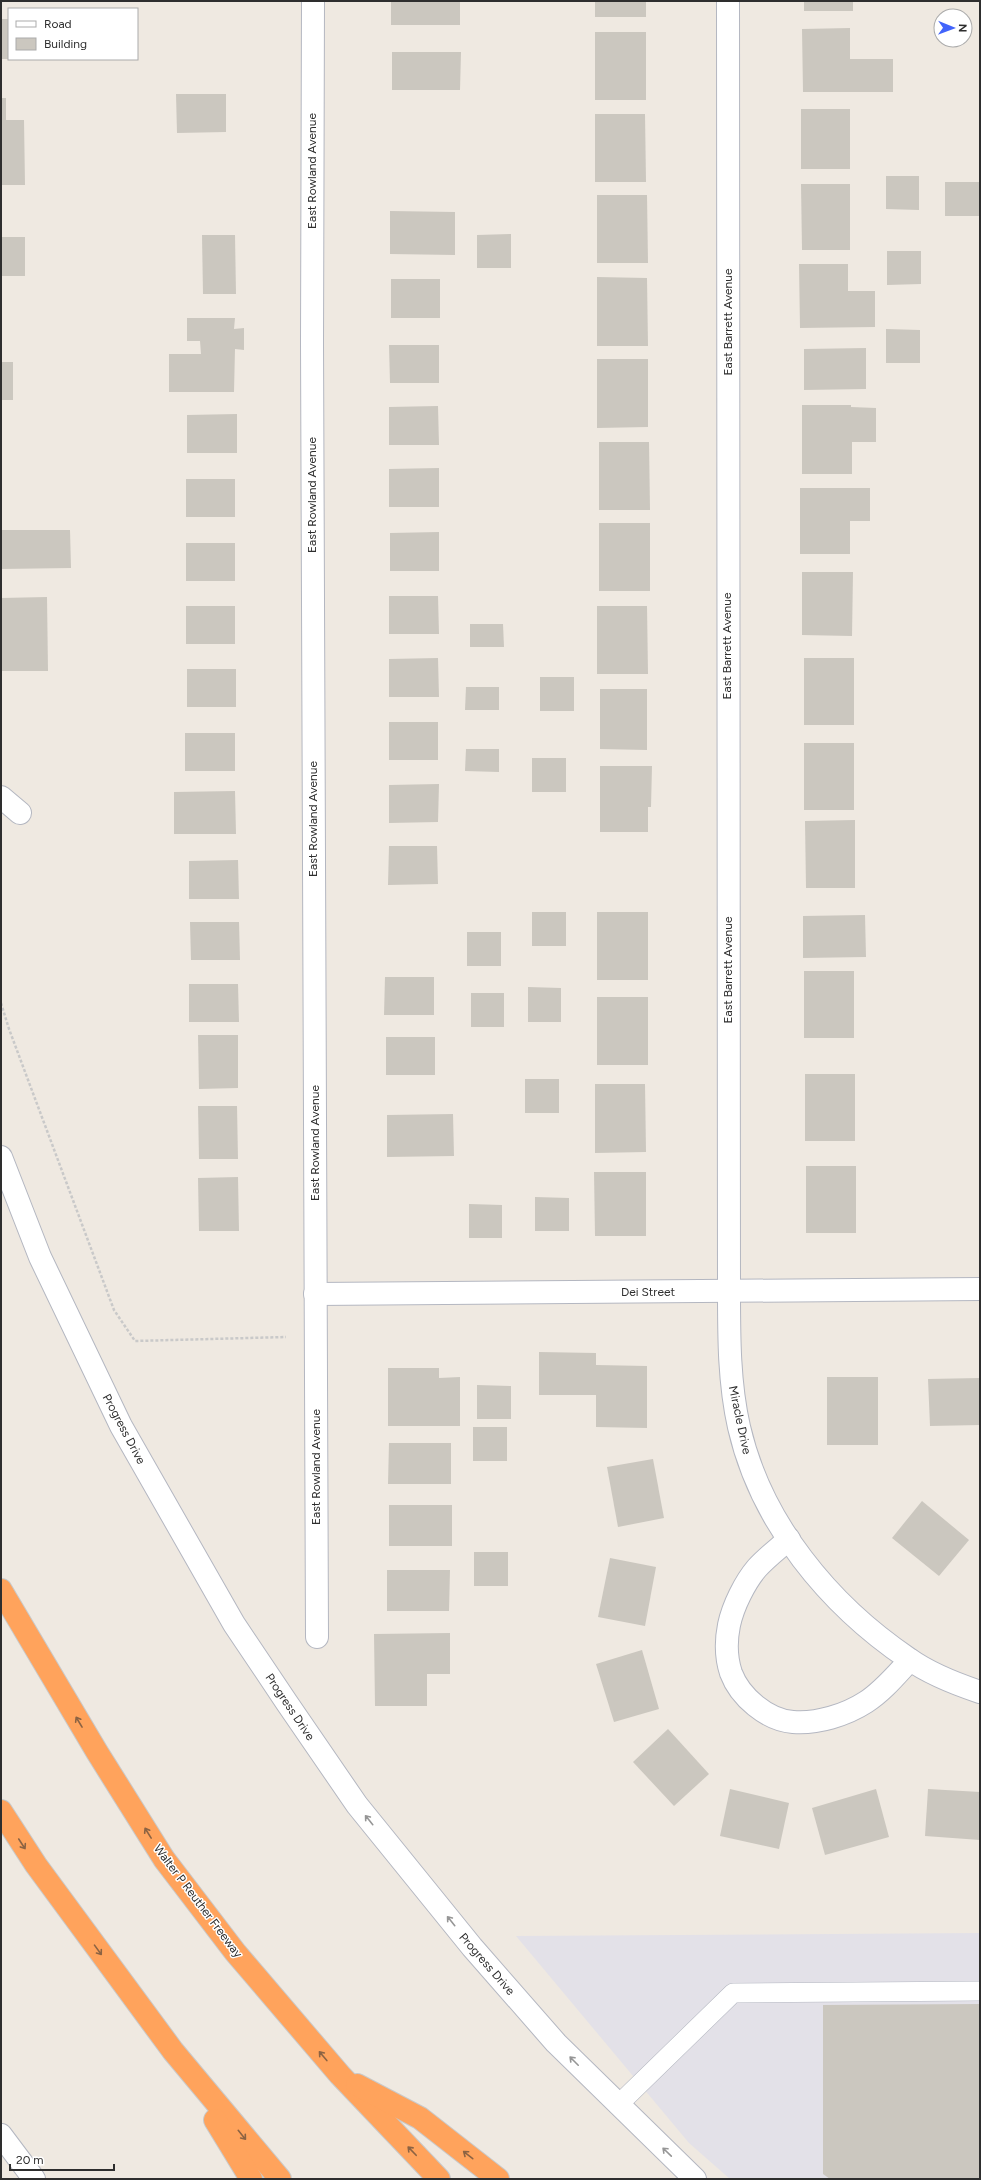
<svg xmlns="http://www.w3.org/2000/svg" width="981" height="2180" viewBox="0 0 981 2180" font-family="Figtree,sans-serif">
  <style>
    .industrial { fill: #e3e1e8 }
    .building { fill: #cbc7bf }
    .lines { fill: none; stroke-linecap: round; stroke-linejoin: round }
    .service-casing { stroke: #b4b7c1; stroke-width: 20 }
    .minor-casing { stroke: #b4b7c1; stroke-width: 24 }
    .secondary-casing { stroke: #b4b7c1; stroke-width: 24 }
    .motorway-casing { stroke: #c9c9c9; stroke-width: 24 }
    .path { stroke: #c9c9c9; stroke-width: 2.5; stroke-dasharray: 3 2; stroke-linecap: butt }
    .service { stroke: #fff; stroke-width: 19 }
    .minor { stroke: #fff; stroke-width: 22 }
    .secondary { stroke: #fff; stroke-width: 22 }
    .motorway { stroke: #ffa35c; stroke-width: 22 }
    .oneway { stroke: #8c6343 }
    .oneway2 { stroke: #969696 }
    .labels { text-anchor: middle; stroke-width: 3; stroke-linejoin: round; paint-order: stroke }
    .street-label { font-size: 12px; fill: #2e2e2e; stroke: #fff }
  </style>
  <rect width="100%" height="100%" fill="#efe9e1"/>
  <polygon class="industrial" points="980,1933 980,2179 730,2179 689,2143 516,1936"/>
  <g class="building">
    <rect x="391" y="1" width="69" height="24"/>
    <rect x="595" y="1" width="51" height="16"/>
    <rect x="804" y="1" width="49" height="10"/>
    <rect x="1" y="19" width="8" height="40"/>
    <polygon points="850,28 850,59 893,59 893,92 803,92 802,29"/>
    <rect x="595" y="32" width="51" height="68"/>
    <polygon points="392,52 461,52 460,90 392,90"/>
    <polygon points="176,94 226,94 226,132 177,133"/>
    <polygon points="1,98 6,98 6,120 24,120 25,185 1,185"/>
    <rect x="801" y="109" width="49" height="60"/>
    <polygon points="595,114 645,114 646,182 595,182"/>
    <polygon points="886,176 919,176 919,210 886,209"/>
    <rect x="945" y="182" width="34" height="34"/>
    <polygon points="801,184 850,184 850,250 802,250"/>
    <polygon points="597,195 647,195 648,263 597,263"/>
    <polygon points="390,211 455,212 455,255 390,254"/>
    <polygon points="511,234 511,268 477,268 477,235"/>
    <polygon points="202,235 235,235 236,294 203,294"/>
    <rect x="1" y="237" width="24" height="39"/>
    <polygon points="887,251 921,251 921,284 887,285"/>
    <polygon points="799,264 848,264 848,291 875,291 875,327 800,328"/>
    <polygon points="597,277 647,278 648,346 597,346"/>
    <rect x="391" y="279" width="49" height="39"/>
    <polygon points="187,318 235,318 234,329 244,328 244,350 235,349 234,392 169,392 169,354 201,354 200,341 187,341"/>
    <polygon points="886,329 920,330 920,363 886,363"/>
    <polygon points="389,345 439,345 439,383 390,383"/>
    <polygon points="866,348 866,389 804,390 804,349"/>
    <polygon points="597,359 648,359 648,427 597,428"/>
    <rect x="1" y="362" width="12" height="38"/>
    <polygon points="802,405 851,405 851,407 876,408 876,442 852,442 852,474 802,474"/>
    <polygon points="438,406 439,445 389,445 389,407"/>
    <polygon points="237,414 237,453 187,453 187,415"/>
    <polygon points="599,442 649,442 650,510 599,510"/>
    <polygon points="439,468 439,507 389,507 389,469"/>
    <rect x="186" y="479" width="49" height="38"/>
    <polygon points="800,488 870,488 870,521 850,521 850,554 800,554"/>
    <rect x="599" y="523" width="51" height="68"/>
    <polygon points="1,530 70,530 71,568 1,569"/>
    <polygon points="439,532 439,571 390,571 390,533"/>
    <rect x="186" y="543" width="49" height="38"/>
    <polygon points="802,572 853,572 852,636 802,635"/>
    <polygon points="389,596 438,596 439,634 389,634"/>
    <polygon points="47,597 48,671 1,671 1,598"/>
    <rect x="186" y="606" width="49" height="38"/>
    <polygon points="597,606 647,606 648,674 597,674"/>
    <polygon points="470,624 503,624 504,647 470,647"/>
    <polygon points="438,658 439,697 389,697 389,659"/>
    <rect x="804" y="658" width="50" height="67"/>
    <rect x="187" y="669" width="49" height="38"/>
    <rect x="540" y="677" width="34" height="34"/>
    <polygon points="466,687 499,687 499,710 465,710"/>
    <polygon points="600,689 647,689 647,750 600,749"/>
    <rect x="389" y="722" width="49" height="38"/>
    <rect x="185" y="733" width="50" height="38"/>
    <rect x="804" y="743" width="50" height="67"/>
    <polygon points="466,749 499,749 499,772 465,771"/>
    <rect x="532" y="758" width="34" height="34"/>
    <polygon points="600,766 652,766 651,807 648,807 648,832 600,832"/>
    <polygon points="439,784 438,822 389,823 389,785"/>
    <polygon points="235,791 236,834 174,834 174,792"/>
    <polygon points="855,820 855,888 806,888 805,821"/>
    <polygon points="389,846 437,846 438,884 388,885"/>
    <polygon points="238,860 239,899 189,899 189,861"/>
    <rect x="532" y="912" width="34" height="34"/>
    <rect x="597" y="912" width="51" height="68"/>
    <polygon points="865,915 866,957 803,958 803,916"/>
    <polygon points="190,922 239,922 240,960 191,960"/>
    <rect x="467" y="932" width="34" height="34"/>
    <rect x="804" y="971" width="50" height="67"/>
    <polygon points="385,977 434,977 434,1015 384,1015"/>
    <polygon points="189,984 238,984 239,1022 189,1022"/>
    <polygon points="528,987 561,988 561,1022 528,1022"/>
    <rect x="471" y="993" width="33" height="34"/>
    <rect x="597" y="997" width="51" height="68"/>
    <polygon points="198,1035 238,1035 238,1088 199,1089"/>
    <rect x="386" y="1037" width="49" height="38"/>
    <rect x="805" y="1074" width="50" height="67"/>
    <rect x="525" y="1079" width="34" height="34"/>
    <polygon points="595,1084 645,1084 646,1152 595,1153"/>
    <polygon points="198,1106 237,1106 238,1159 199,1159"/>
    <polygon points="453,1114 454,1156 387,1157 387,1115"/>
    <rect x="806" y="1166" width="50" height="67"/>
    <polygon points="594,1172 646,1172 646,1236 595,1236"/>
    <polygon points="238,1177 239,1231 199,1231 198,1178"/>
    <polygon points="535,1197 569,1198 569,1231 535,1231"/>
    <polygon points="469,1204 502,1205 502,1238 469,1238"/>
    <polygon points="539,1352 596,1353 596,1365 647,1366 647,1428 596,1427 596,1395 539,1395"/>
    <polygon points="388,1368 439,1368 439,1378 460,1377 460,1426 388,1426"/>
    <rect x="827" y="1377" width="51" height="68"/>
    <polygon points="980,1378 980,1425 930,1426 928,1379"/>
    <polygon points="477,1385 511,1386 511,1419 477,1419"/>
    <rect x="473" y="1427" width="34" height="34"/>
    <polygon points="389,1443 451,1443 451,1484 388,1484"/>
    <polygon points="653,1459 664,1518 618,1527 607,1467"/>
    <polygon points="922,1501 969,1540 939,1576 892,1538"/>
    <rect x="389" y="1505" width="63" height="41"/>
    <rect x="474" y="1552" width="34" height="34"/>
    <polygon points="610,1558 656,1567 645,1626 598,1617"/>
    <polygon points="387,1570 450,1570 449,1611 387,1611"/>
    <polygon points="450,1633 450,1674 427,1674 427,1706 375,1706 374,1634"/>
    <polygon points="642,1650 659,1709 614,1722 596,1664"/>
    <polygon points="668,1729 709,1774 674,1806 633,1762"/>
    <polygon points="730,1789 789,1803 779,1849 720,1836"/>
    <polygon points="876,1789 889,1837 825,1855 812,1808"/>
    <polygon points="928,1789 980,1792 980,1840 925,1836"/>
    <polygon points="980,2004 980,2179 830,2179 823,2174 823,2005"/>
  </g>
  <g class="lines">
    <defs>
      <polyline id="service" points="618,2105 733,1993 980,1991"/>
      <g id="minor">
        <polyline points="313,1 312,343 317,1637"/>
        <path d="M728 1 729 1291C729 1337 729 1383 739 1427 761 1523 829 1605 909 1659 930 1674 956 1684 980 1692"/>
        <polyline points="1,797 20,813"/>
        <polyline points="315,1294 980,1289"/>
        <path d="M789 1539C779 1548 767 1557 757 1568 745 1582 733 1606 729 1625 726 1640 726 1658 731 1673 740 1697 767 1720 793 1722 817 1724 846 1715 866 1702 883 1691 896 1675 910 1660"/>
      </g>
      <g id="secondary">
        <polyline points="1,1157 40,1257 121,1426 234,1624 287,1703 357,1805 472,1947 556,2043 695,2179"/>
        <polyline points="1,2135 34,2179"/>
      </g>
      <g id="motorway">
        <polyline points="1,1590 97,1752 164,1859 235,1952 340,2075 439,2179"/>
        <polyline points="1,1811 36,1865 173,2051 280,2179"/>
        <polyline points="357,2085 420,2118 498,2179"/>
        <polyline points="215,2120 251,2179"/>
      </g>
    </defs>
    <use href="#service" class="service-casing"/>
    <use href="#minor" class="minor-casing"/>
    <use href="#secondary" class="secondary-casing"/>
    <use href="#motorway" class="motorway-casing"/>
    <polyline class="path" points="1,1003 9,1029 114,1310 135,1341 286,1337"/>
    <use href="#service" class="service"/>
    <use href="#minor" class="minor"/>
    <use href="#secondary" class="secondary"/>
    <use href="#motorway" class="motorway"/>
  </g>
  <defs><path id="oneway-shaft" d="M-6 0H5M1.5-3L5.5 0L1.5 3" fill="none" stroke-width="1.6" stroke-linecap="round" stroke-linejoin="round"/></defs>
  <g class="oneway">
    <use href="#oneway-shaft" transform="translate(79 1722) rotate(-121)"/>
    <use href="#oneway-shaft" transform="translate(148 1833) rotate(-122)"/>
    <use href="#oneway-shaft" transform="translate(22 1844) rotate(57)"/>
    <use href="#oneway-shaft" transform="translate(98 1950) rotate(54)"/>
    <use href="#oneway-shaft" transform="translate(323 2056) rotate(-130)"/>
    <use href="#oneway-shaft" transform="translate(242 2135) rotate(51)"/>
    <use href="#oneway-shaft" transform="translate(412 2151) rotate(-134)"/>
    <use href="#oneway-shaft" transform="translate(468 2155) rotate(-142)"/>
  </g>
  <g class="oneway2">
    <use href="#oneway-shaft" transform="translate(369 1820) rotate(-129)"/>
    <use href="#oneway-shaft" transform="translate(451 1921) rotate(-129)"/>
    <use href="#oneway-shaft" transform="translate(574 2061) rotate(-135)"/>
    <use href="#oneway-shaft" transform="translate(667 2152) rotate(-136)"/>
  </g>
  <g class="labels">
    <g class="street-label">
      <text transform="translate(312 171) rotate(-90)" y="4">East Rowland Avenue</text>
      <text transform="translate(728 322) rotate(-90)" y="4">East Barrett Avenue</text>
      <text transform="translate(312 495) rotate(-90)" y="4">East Rowland Avenue</text>
      <text transform="translate(727 646) rotate(-90)" y="4">East Barrett Avenue</text>
      <text transform="translate(313 819) rotate(-90)" y="4">East Rowland Avenue</text>
      <text transform="translate(728 970) rotate(-90)" y="4">East Barrett Avenue</text>
      <text transform="translate(315 1143) rotate(-90)" y="4">East Rowland Avenue</text>
      <text x="648" y="1296">Dei Street</text>
      <text transform="translate(740 1420) rotate(78)" y="4">Miracle Drive</text>
      <text transform="translate(124 1429) rotate(62)" y="4">Progress Drive</text>
      <text transform="translate(316 1467) rotate(-90)" y="4">East Rowland Avenue</text>
      <text transform="translate(290 1707) rotate(56)" y="4">Progress Drive</text>
      <text transform="translate(198 1901) rotate(53)" y="4">Walter P Reuther Freeway</text>
      <text transform="translate(487 1964) rotate(49)" y="4">Progress Drive</text>
    </g>
  </g>
  <rect width="981" height="2180" fill="none" stroke="#2e2e2e" stroke-width="4"/>
  <rect x="8" y="8" width="130" height="52" fill="#ffffff" stroke="#ababab"/>
  <rect x="16" y="21" width="20" height="6" fill="#ffffff" stroke="#ababab"/>
  <text x="44" y="28" font-size="12" fill="#2e2e2e">Road</text>
  <rect x="16" y="38" width="20" height="12" fill="#cbc7bf" stroke="#ababab"/>
  <text x="44" y="48" font-size="12" fill="#2e2e2e">Building</text>
  <g transform="translate(953 28) rotate(91)"><circle r="19" fill="#ffffff" stroke="#ababab"/>
  <path d="M0-3L7 15L0 10L-7 15Z" fill="#4264fb"/>
  <text y="-6" font-size="11" font-weight="bold" text-anchor="middle" fill="#2e2e2e">N</text>
  </g>
  <path d="M10 2164v6h104v-6" fill="none" stroke="#2e2e2e" stroke-width="2"/>
  <text x="16" y="2164" font-size="12" fill="#2e2e2e" stroke="#ffffff" stroke-width="3" paint-order="stroke">20 m</text>
</svg>
